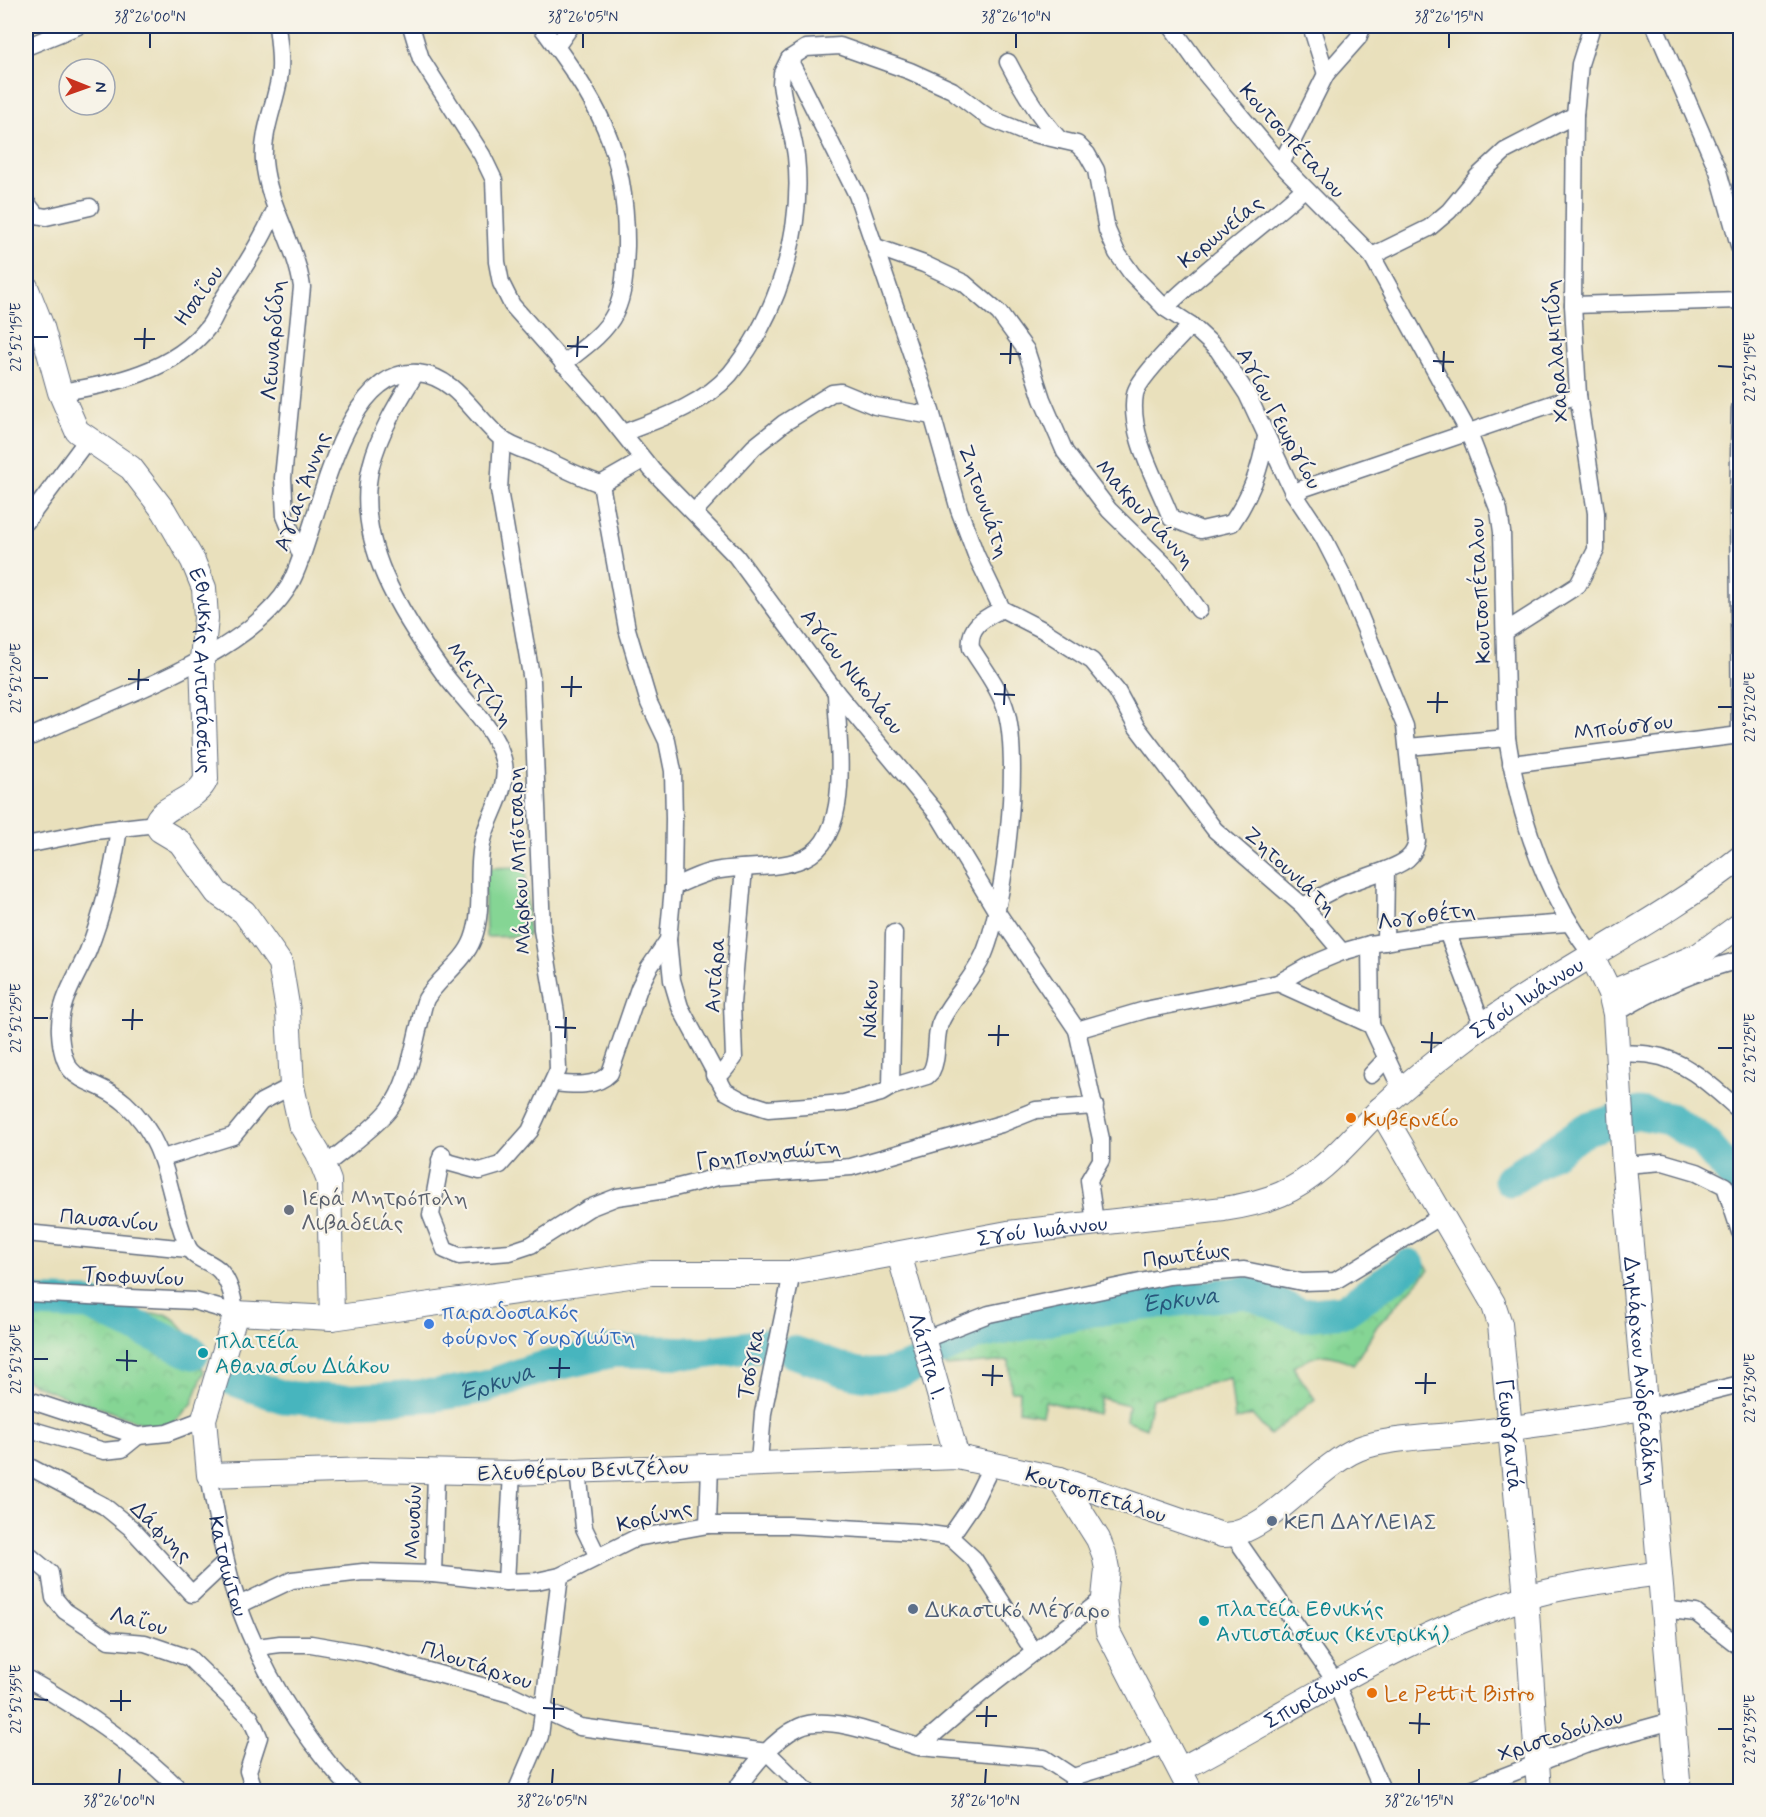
<svg xmlns="http://www.w3.org/2000/svg" width="1766" height="1817" viewBox="0 0 1766 1817" font-family="Mynerve,sans-serif">
  <style>
    .grass { fill: #85d594; stroke: #508279; stroke-width: 1.5 }
    .park { fill: url(#park-crowns); stroke: #508279; stroke-width: 1.5 }
    .lines { fill: none; stroke-linecap: round; stroke-linejoin: round }
    .river { stroke: #46b5be; stroke-width: 33 }
    .street-casing { stroke: #636d7f; stroke-width: 19 }
    .secondary-casing { stroke: #636d7f; stroke-width: 26 }
    .street { stroke: #fff; stroke-width: 16 }
    .secondary { stroke: #fff; stroke-width: 24 }
    .ticks { fill: none; stroke: #1b2f5e; stroke-width: 2 }
    .food-dot { fill: #e8710a; stroke: #f7f3e8; stroke-width: 2 }
    .worship-dot { fill: #6b7280; stroke: #f7f3e8; stroke-width: 2 }
    .shop-dot { fill: #3f7fe0; stroke: #f7f3e8; stroke-width: 2 }
    .culture-dot { fill: #0f9aa8; stroke: #f7f3e8; stroke-width: 2 }
    .service-dot { fill: #5c6f8a; stroke: #f7f3e8; stroke-width: 2 }
    .labels { text-anchor: middle; stroke-width: 4.5; stroke-linejoin: round; paint-order: stroke }
    .street-label { font-size: 22px; fill: #1b2f5e; stroke: #f7f3e8 }
    .food-label { font-size: 22px; fill: #c56008; stroke: #f7f3e8; text-anchor: start }
    .worship-label { font-size: 22px; fill: #5b616d; stroke: #f7f3e8; text-anchor: start }
    .shop-label { font-size: 22px; fill: #366cbe; stroke: #f7f3e8; text-anchor: start }
    .culture-label { font-size: 22px; fill: #0d838f; stroke: #f7f3e8; text-anchor: start }
    .service-label { font-size: 22px; fill: #4e5e75; stroke: #f7f3e8; text-anchor: start }
    .water-label { font-size: 24px; font-style: italic; fill: #28577b; stroke: #f7f3e8 }
    .neatline { fill: none; stroke: #1b2f5e; stroke-width: 2 }
    .ticks-label { font-size: 15px; text-anchor: middle; fill: #1b2f5e }
  </style>
  <defs>
    <pattern id="park-crowns" width="20" height="18" patternUnits="userSpaceOnUse" patternTransform="scale(1.5)"><rect width="20" height="18" fill="#85d594"/><path d="M2 6a3 3 0 1 1 6 0M12 15a3 3 0 1 1 6 0" fill="none" stroke="#72b782"/></pattern>
  </defs>
  <rect width="100%" height="100%" fill="#f7f3e8"/>
  <filter id="ink" filterUnits="userSpaceOnUse"><feTurbulence type="fractalNoise" baseFrequency=".0167" numOctaves="2"/><feDisplacementMap in="SourceGraphic" scale="12" xChannelSelector="R" yChannelSelector="G"/><feConvolveMatrix kernelMatrix="1 2 1 2 8 2 1 2 1" color-interpolation-filters="sRGB"/></filter>
  <filter id="wash" filterUnits="userSpaceOnUse"><feTurbulence type="fractalNoise" baseFrequency=".008" numOctaves="4" result="noise"/><feDisplacementMap in="SourceGraphic" scale="24" xChannelSelector="R" yChannelSelector="G"/><feGaussianBlur stdDeviation="1.35" result="paint"/><feColorMatrix in="noise" values="0 0 0 0 0 0 0 0 0 0 0 0 0 0 0 0 0 1.4 0 .05"/><feComposite in="paint" operator="in"/></filter>
  <g filter="url(#wash)">
    <rect width="100%" height="100%" fill="#e9e0bc"/>
    <polygon class="grass" points="526,867 528,936 486,937 484,868"/>
    <g class="park">
      <path d="M1421 1259 1429 1270 1377 1326 1354 1364C1326 1352 1319 1352 1293 1367L1315 1399 1270 1435 1252 1415 1235 1420 1230 1378 1152 1399 1146 1428 1126 1420 1128 1405 1101 1398 1098 1414 1045 1401 1042 1415 1019 1411 1020 1391H1011L1009 1361 946 1366 945 1357 968 1346 1090 1316 1246 1298 1305 1319 1344 1315Z"/>
      <path d="M26 1311 48 1314H166C189 1326 194 1348 204 1372L192 1404 168 1429C141 1425 126 1417 101 1408 73 1399 52 1394 26 1380Z"/>
    </g>
    <g class="lines">
      <g class="river">
        <polyline points="1510,1180 1587,1129 1639,1113 1669,1119 1702,1140 1740,1184"/>
        <polyline points="26,1302 89,1304 193,1353"/>
        <path id="s1" d="M939 1350 975 1334 1092 1310 1246 1292 1304 1315 1344 1311 1409 1265"/>
        <path d="M793 1352C842 1367 863 1387 914 1366"/>
        <path id="s2" d="M229 1378 283 1397 338 1401 436 1395 485 1387 533 1370 614 1351 703 1353 764 1345"/>
      </g>
    </g>
  </g>
  <g filter="url(#ink)">
    <g class="lines">
      <defs>
        <g id="street">
          <path d="M277 26C279 43 282 63 279 80 274 107 262 133 264 161 268 206 296 244 302 287L283 478 285 516 301 555"/>
          <polyline points="411,26 421,59 482,155 494,180 497,262 501,283 512,305 597,401 652,470 736,556 836,692 939,816 997,912 1077,1030 1145,1010 1278,983 1371,1025 1402,1091"/>
          <path d="M541 26C597 102 627 147 626 246 625 269 625 292 615 313 604 335 582 349 563 364"/>
          <path d="M1171 26 1204 72 1281 164 1372 256 1468 431 1499 511 1502 532 1507 738C1519 814 1544 893 1591 954"/>
          <polyline points="1311,26 1326,74"/>
          <polyline points="1655,26 1718,171 1740,249"/>
          <polyline points="26,47 78,26"/>
          <polyline points="556,47 571,26"/>
          <polyline points="789,59 857,195 931,411 959,510 976,555 1002,609 1043,630 1092,661 1117,691 1136,726 1215,830 1303,906 1342,952 1370,944"/>
          <path d="M1008 62C1023 91 1038 116 1060 140"/>
          <polyline points="1281,164 1326,74 1358,38 1363,26"/>
          <polyline points="26,202 36,215 46,217 90,207"/>
          <polyline points="876,247 924,264 964,283 999,313 1026,350 1042,399 1065,452 1109,510 1169,569 1199,610"/>
          <polyline points="1372,256 1429,228 1449,211 1477,177 1505,151 1575,115"/>
          <polyline points="1573,305 1740,300"/>
          <path d="M1165 308C1209 265 1258 230 1304 189"/>
          <path d="M1191 325C1179 339 1138 378 1135 394 1128 434 1157 481 1171 518L1201 530 1232 523C1251 495 1260 470 1266 437"/>
          <path d="M60 392C111 385 175 371 209 326 216 317 219 304 226 294 245 267 262 240 275 210"/>
          <polyline points="1740,408 1738,506 1740,739"/>
          <path d="M623 433C660 419 703 405 730 374 778 316 804 230 796 156 793 132 784 109 781 84L782 73 789 59 806 48 840 46 910 71 952 90 989 118 1021 131 1077 144 1087 154 1096 170 1107 230 1117 253 1132 274 1165 308 1191 325 1218 350 1247 394 1293 492 1323 537 1346 582 1405 726 1417 841C1414 859 1402 863 1386 870L1385 942"/>
          <polyline points="1293,492 1578,395"/>
          <polyline points="694,512 754,447 784,423 832,393 841,392 875,406 932,416"/>
          <polyline points="26,522 87,440"/>
          <polyline points="1506,631 1578,585 1596,550 1596,513 1578,395 1573,305 1575,115 1580,64 1592,26"/>
          <path d="M26 739C101 703 246 658 289 586 318 536 338 366 418 373 457 377 474 417 502 439 510 446 524 450 534 454 557 465 577 476 601 484L643 460"/>
          <polyline points="1408,747 1507,738"/>
          <polyline points="1511,764 1740,735"/>
          <polyline points="26,845 95,831 156,824"/>
          <path d="M673 887C688 880 704 872 720 870 745 866 773 869 797 861 856 844 837 740 836 692"/>
          <polyline points="1303,906 1341,886 1386,870"/>
          <polyline points="1447,932 1483,1026"/>
          <path d="M668 940 672 980 680 1007 725 1091 743 1101 768 1109 844 1103 881 1093 891 1087 927 1076 931 1072C940 1056 933 1035 942 1019 954 996 973 979 984 954 1005 904 1022 758 1005 707 998 686 982 666 971 648 968 625 985 618 1002 609"/>
          <polyline points="1278,983 1308,966 1342,952"/>
          <path d="M1615 1014C1655 989 1695 971 1740 960"/>
          <polyline points="1371,1025 1370,944 1447,932 1567,923"/>
          <polyline points="1077,1030 1101,1139 1101,1160 1089,1180 1095,1222"/>
          <path d="M1618 1053C1629 1054 1640 1053 1651 1055 1685 1059 1715 1089 1740 1111"/>
          <polyline points="714,1075 723,1072 734,1058 732,1004 744,868"/>
          <polyline points="1371,1075 1387,1058"/>
          <path d="M554 1083C572 1085 596 1088 610 1073L639 988 649 968 668 940 673 887 674 819 673 771 667 741 649 703 627 629 601 484"/>
          <polyline points="891,1087 894,933"/>
          <polyline points="442,1154 431,1215 445,1250 459,1256 510,1252 531,1245 589,1208 617,1197 666,1190 718,1177 851,1167 1001,1124 1036,1110 1095,1106"/>
          <polyline points="163,1158 233,1136 261,1102 292,1086"/>
          <polyline points="440,1160 480,1171 500,1165 530,1131 558,1070 556,1013 542,930 532,681 499,490 502,439"/>
          <polyline points="1624,1165 1663,1162 1697,1172 1725,1186 1740,1232"/>
          <path d="M324 1166C342 1151 375 1128 389 1110 406 1088 412 1056 418 1030 421 1020 422 1008 426 999 439 977 464 963 473 939 485 907 475 872 483 840 489 813 511 787 503 759 493 725 464 701 444 674 402 616 353 541 371 466 379 433 398 402 416 373"/>
          <polyline points="26,1233 188,1249"/>
          <path d="M26 1293 194 1301 236 1313C233 1298 230 1282 220 1271 211 1261 193 1259 188 1247 166 1196 171 1144 125 1103 92 1074 63 1090 60 1032 58 1002 77 977 88 951 104 911 113 871 119 828"/>
          <polyline points="923,1340 989,1314 1169,1276 1244,1270 1302,1282 1335,1281 1443,1215"/>
          <polyline points="26,1399 138,1436 167,1433 204,1419"/>
          <polyline points="1644,1408 1740,1384"/>
          <polyline points="26,1428 104,1451 122,1449 138,1436"/>
          <polyline points="759,1462 763,1413 792,1273"/>
          <polyline points="26,1465 104,1506 131,1528 192,1594 226,1562"/>
          <polyline points="578,1470 584,1528 597,1555"/>
          <path id="s3" d="M209 1475C216 1513 222 1551 233 1588 256 1663 300 1736 354 1792"/>
          <polyline points="708,1525 710,1465"/>
          <polyline points="1234,1536 1335,1681 1383,1792"/>
          <polyline points="950,1537 972,1505 993,1463"/>
          <polyline points="26,1553 50,1573 54,1598 65,1611 109,1640 145,1643 189,1658 250,1717 259,1737 248,1771 255,1792"/>
          <polyline points="433,1574 436,1473"/>
          <polyline points="506,1582 512,1473"/>
          <polyline points="239,1605 292,1580 363,1572 433,1574 506,1582 537,1581 560,1576 636,1538 708,1525 788,1525 916,1532 950,1537 974,1559 1034,1652"/>
          <polyline points="1662,1609 1696,1613 1740,1647"/>
          <polyline points="257,1647 280,1644 311,1644 363,1653 510,1694 580,1727 767,1752 808,1792"/>
          <path d="M26 1678C82 1709 136 1746 182 1792"/>
          <polyline points="919,1747 1044,1758 1073,1777"/>
          <polyline points="516,1792 540,1736 560,1576"/>
          <path d="M734 1792C751 1769 773 1739 799 1727 829 1713 888 1738 919 1747L983 1692 1104 1598"/>
          <polyline points="1073,1792 1073,1777 1138,1757 1166,1744"/>
          <polyline points="1463,1792 1585,1745 1672,1721"/>
        </g>
        <g id="secondary">
          <path id="s4" d="M26 287 42 327 60 392 77 431 131 468 164 511 193 561 204 588 206 618 202 659 206 779C197 802 160 805 156 824L160 830 180 842 217 893 244 912 280 963 288 1011 292 1086 300 1123 318 1153 329 1181 332 1318"/>
          <path id="s5" d="M1591 954 1610 993 1615 1014 1624 1165 1679 1792"/>
          <polyline points="1610,993 1699,955 1740,925"/>
          <path id="s6" d="M1380 1109 1493 1303 1500 1324 1526 1597 1539 1792"/>
          <path id="s7" d="M899 1254 957 1457"/>
          <path id="s8" d="M1644 1408C1587 1417 1529 1427 1472 1433 1441 1437 1386 1437 1358 1449 1315 1467 1265 1537 1222 1535L1060 1479 957 1457 512 1473 372 1470 209 1475 204 1419 236 1313 332 1318 651 1273H792L1008 1233 1224 1209C1244 1206 1262 1202 1281 1194 1324 1176 1356 1131 1390 1100 1419 1074 1451 1049 1482 1026 1565 965 1660 922 1740 858"/>
          <polyline points="1060,1479 1098,1539 1104,1554 1107,1569 1104,1598 1108,1632 1191,1792"/>
          <path id="s9" d="M1181 1769C1295 1709 1400 1637 1524 1598 1564 1585 1616 1580 1659 1573"/>
        </g>
      </defs>
      <use href="#street" class="street-casing"/>
      <use href="#secondary" class="secondary-casing"/>
      <use href="#street" class="street"/>
      <use href="#secondary" class="secondary"/>
    </g>
  </g>
  <path class="ticks" d="M150 48V33M583 48V33M1016 48V33M1449 48V33M33 337H48M134 339H155M567 346 588 347M144 349 145 328M1000 354H1021M577 357 578 336M1433 361 1454 362M1010 364 1011 343M1718 366 1733 367M1443 372 1444 351M33 678H48M128 679 149 680M561 687H582M138 690 139 669M994 694 1015 695M571 697 572 676M1427 702H1448M1004 705 1005 684M1718 707H1733M1437 713 1438 692M33 1018H48M122 1020H143M555 1027 576 1028M132 1030 133 1009M988 1035H1009M565 1038 566 1017M1421 1042 1442 1043M998 1046 999 1025M1718 1048H1733M1431 1053 1432 1032M33 1359H48M116 1360 137 1361M549 1368H570M127 1371V1350M982 1375 1003 1376M559 1378 560 1358M1415 1383H1436M992 1386 993 1365M1718 1388H1733M1425 1394 1426 1373M33 1699 48 1700M110 1701H131M543 1708 564 1709M121 1711V1690M976 1716H997M554 1719V1698M1409 1723 1430 1724M986 1727 987 1706M1718 1729H1733M1419 1734 1420 1713M119 1784 120 1769M552 1784 553 1769M985 1784 986 1769M1419 1784V1769"/>
  <g class="food-dot">
    <circle cx="1351" cy="1118" r="6"/>
    <circle cx="1372" cy="1693" r="6"/>
  </g>
  <circle class="worship-dot" cx="289" cy="1210" r="6"/>
  <circle class="shop-dot" cx="429" cy="1324" r="6"/>
  <g class="culture-dot">
    <circle cx="203" cy="1353" r="6"/>
    <circle cx="1204" cy="1621" r="6"/>
  </g>
  <g class="service-dot">
    <circle cx="1272" cy="1521" r="6"/>
    <circle cx="913" cy="1609" r="6"/>
  </g>
  <g class="labels">
    <g class="street-label">
      <text transform="translate(1293 140) rotate(48)" y="8">Κουτσοπέταλου</text>
      <text transform="translate(1220 231) rotate(-39)" y="8">Κορωνείας</text>
      <text transform="translate(198 295) rotate(-55)" y="8">Ησαΐου</text>
      <text transform="translate(272 340) rotate(-86)" y="8">Λεωναρδίδη</text>
      <text transform="translate(1555 351) rotate(-94)" y="8">Χαραλαμπίδη</text>
      <text transform="translate(1280 418) rotate(62)" y="8">Αγίου Γεωργίου</text>
      <text transform="translate(301 491) rotate(-70)" y="8">Αγίας Άννης</text>
      <text transform="translate(985 501) rotate(71)" y="8">Ζητουνιάτη</text>
      <text transform="translate(1146 513) rotate(48)" y="8">Μακρυγιάννη</text>
      <text transform="translate(1479 591) rotate(-93)" y="8">Κουτσοπέταλου</text>
      <text transform="translate(853 671) rotate(52)" y="8">Αγίου Νικολάου</text>
      <text dy="8" stroke="none"><textPath href="#s4" startOffset="442">Εθνικής Αντιστάσεως</textPath></text>
      <text transform="translate(481 684) rotate(54)" y="8">Μεντζίλη</text>
      <text transform="translate(1623 726) rotate(-7)" y="8">Μπούσγου</text>
      <text transform="translate(518 861) rotate(-93)" y="8">Μάρκου Μπότσαρη</text>
      <text transform="translate(1291 870) rotate(43)" y="8">Ζητουνιάτη</text>
      <text transform="translate(1426 915) rotate(-8)" y="8">Λογοθέτη</text>
      <text transform="translate(714 975) rotate(-86)" y="8">Αντάρα</text>
      <text dy="8" stroke="none"><textPath href="#s8" startOffset="3016">Σγού Ιωάννου</textPath></text>
      <text transform="translate(869 1009) rotate(-88)" y="8">Νάκου</text>
      <text transform="translate(768 1153) rotate(-6)" y="8">Γρηπονησιώτη</text>
      <text transform="translate(109 1219) rotate(5)" y="8">Παυσανίου</text>
      <text dy="8" stroke="none"><textPath href="#s8" startOffset="2458">Σγού Ιωάννου</textPath></text>
      <text transform="translate(1186 1254) rotate(-7)" y="8">Πρωτέως</text>
      <text transform="translate(133 1275) rotate(3)" y="8">Τροφωνίου</text>
      <text dy="8" stroke="none"><textPath href="#s7" startOffset="106">Λάππα Ι.</textPath></text>
      <text transform="translate(750 1363) rotate(-79)" y="8">Τσόγκα</text>
      <text dy="8" stroke="none"><textPath href="#s5" startOffset="423">Δημάρχου Ανδρεαδάκη</textPath></text>
      <text dy="8" stroke="none"><textPath href="#s6" startOffset="358">Γεωργαντά</textPath></text>
      <text transform="translate(583 1469) rotate(-2)" y="8">Ελευθέριου Βενιζέλου</text>
      <text transform="translate(1096 1494) rotate(17)" y="8">Κουτσοπετάλου</text>
      <text transform="translate(654 1515) rotate(-14)" y="8">Κορίνης</text>
      <text transform="translate(412 1522) rotate(-88)" y="8">Μουσών</text>
      <text transform="translate(162 1531) rotate(45)" y="8">Δάφνης</text>
      <text dy="8" stroke="none"><textPath href="#s3" startOffset="93">Κατσιώτου</textPath></text>
      <text transform="translate(139 1620) rotate(15)" y="8">Λαΐου</text>
      <text transform="translate(477 1664) rotate(18)" y="8">Πλουτάρχου</text>
      <text dy="8" stroke="none"><textPath href="#s9" startOffset="153">Σπυρίδωνος</textPath></text>
      <text transform="translate(1560 1734) rotate(-18)" y="8">Χριστοδούλου</text>
    </g>
    <g class="food-label">
      <text x="1363" y="1126">Κυβερνείο</text>
      <text x="1384" y="1701">Le Pettit Bistro</text>
    </g>
    <g class="worship-label">
      <text x="301" y="1205">Ιερά Μητρόπολη<tspan x="301" dy="25">Λιβαδειάς</tspan></text>
    </g>
    <g class="shop-label">
      <text x="441" y="1319">παραδοσιακός<tspan x="441" dy="25">φούρνος γουργιώτη</tspan></text>
    </g>
    <g class="culture-label">
      <text x="215" y="1348">πλατεία<tspan x="215" dy="25">Αθανασίου Διάκου</tspan></text>
      <text x="1216" y="1616">πλατεία Εθνικής<tspan x="1216" dy="25">Αντιστάσεως (κεντρική)</tspan></text>
    </g>
    <g class="service-label">
      <text x="1284" y="1529">ΚΕΠ ΔΑΥΛΕΙΑΣ</text>
      <text x="925" y="1617">Δικαστικό Μέγαρο</text>
    </g>
    <g class="water-label">
      <text dy="8" stroke="none"><textPath href="#s1" startOffset="248">Έρκυνα</textPath></text>
      <text dy="8" stroke="none"><textPath href="#s2" startOffset="273">Έρκυνα</textPath></text>
    </g>
  </g>
  <rect width="1766" height="1817" fill="none" stroke="#f7f3e8" stroke-width="66"/>
  <g transform="translate(87 87) rotate(91)"><circle r="28" fill="#f7f3e8" stroke="#9fa5b1" stroke-width="1.5"/>
  <path d="M0-4.5L10 22L0 15L-10 22Z" fill="#c8321e"/>
  <text y="-9" font-size="16" font-weight="bold" text-anchor="middle" fill="#1b2f5e">N</text>
  </g>
  <rect x="33" y="33" width="1700" height="1751" class="neatline"/>
  <g class="ticks-label">
    <text x="150" y="22">38°26'00"N</text>
    <text x="583" y="22">38°26'05"N</text>
    <text x="1016" y="22">38°26'10"N</text>
    <text x="1449" y="22">38°26'15"N</text>
    <text transform="translate(16 337) rotate(-90)" y="5">22°52'15"E</text>
    <text transform="translate(1750 367) rotate(-90)" y="5">22°52'15"E</text>
    <text transform="translate(16 678) rotate(-90)" y="5">22°52'20"E</text>
    <text transform="translate(1750 707) rotate(-90)" y="5">22°52'20"E</text>
    <text transform="translate(16 1018) rotate(-90)" y="5">22°52'25"E</text>
    <text transform="translate(1750 1048) rotate(-90)" y="5">22°52'25"E</text>
    <text transform="translate(16 1359) rotate(-90)" y="5">22°52'30"E</text>
    <text transform="translate(1750 1388) rotate(-90)" y="5">22°52'30"E</text>
    <text transform="translate(16 1699) rotate(-90)" y="5">22°52'35"E</text>
    <text transform="translate(1750 1729) rotate(-90)" y="5">22°52'35"E</text>
    <text x="119" y="1806">38°26'00"N</text>
    <text x="552" y="1806">38°26'05"N</text>
    <text x="985" y="1806">38°26'10"N</text>
    <text x="1419" y="1806">38°26'15"N</text>
  </g>
</svg>
